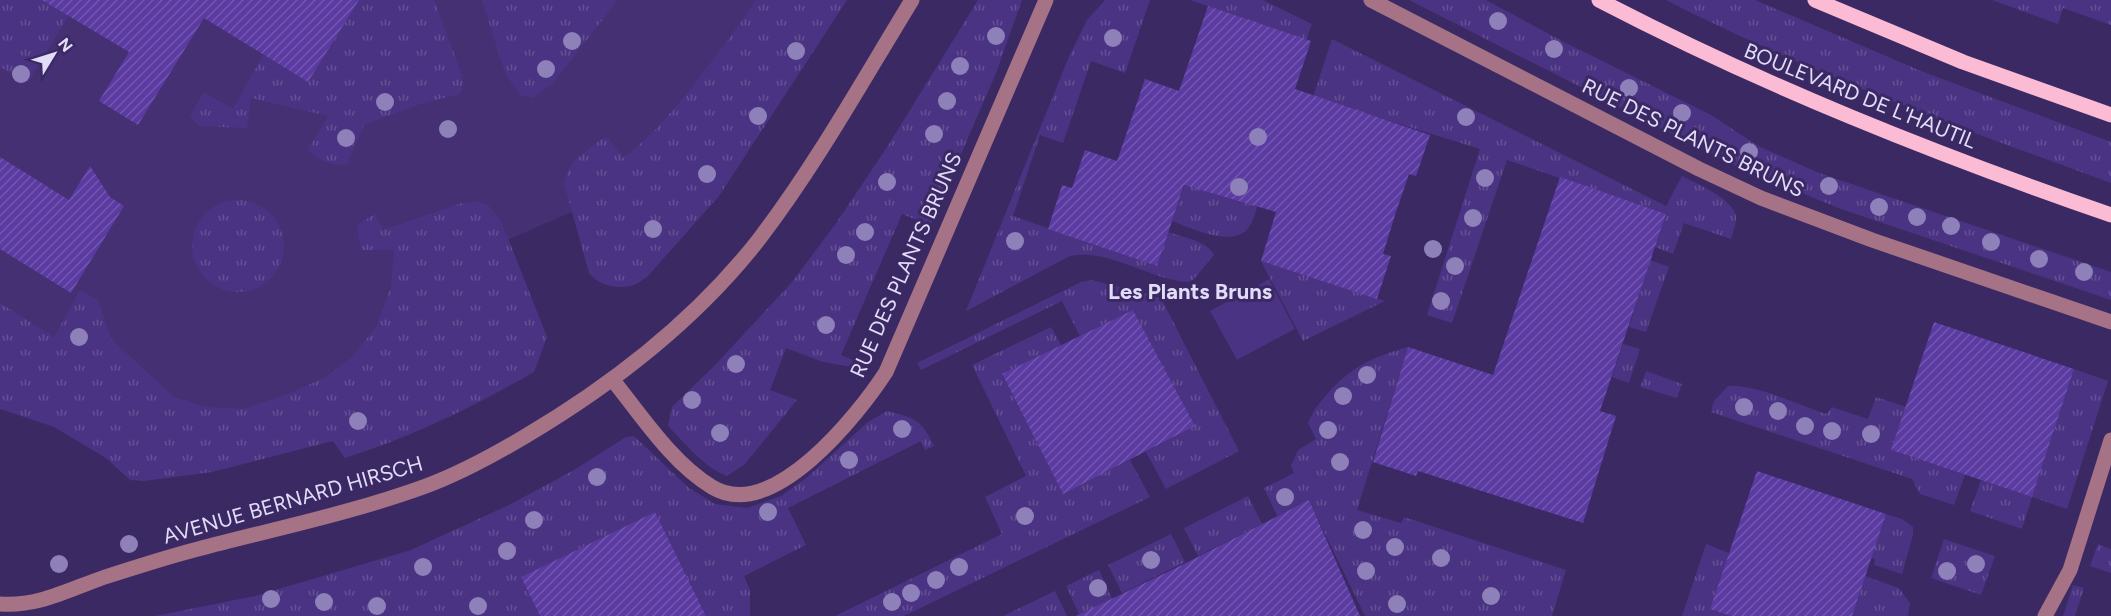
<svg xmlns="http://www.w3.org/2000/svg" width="2111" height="616" viewBox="0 0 2111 616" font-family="Figtree,sans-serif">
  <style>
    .built { fill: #443072 }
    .grass { fill: url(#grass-tufts) }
    .park { fill: #4b3383 }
    .building { fill: url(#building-hatch) }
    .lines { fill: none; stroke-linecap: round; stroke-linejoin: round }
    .minor { stroke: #a67286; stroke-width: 15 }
    .major { stroke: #fcbbd4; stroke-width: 15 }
    .tree { fill: #8e80b8 }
    .labels { text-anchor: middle; stroke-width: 6; stroke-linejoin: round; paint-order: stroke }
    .street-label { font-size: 21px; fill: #e2dcf9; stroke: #3a2963 }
    .neighbourhood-label { font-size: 22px; font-weight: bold; fill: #e2dcf9; stroke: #3a2963 }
  </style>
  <defs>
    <pattern id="grass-tufts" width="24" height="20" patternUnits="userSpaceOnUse" patternTransform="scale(1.5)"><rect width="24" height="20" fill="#4b3383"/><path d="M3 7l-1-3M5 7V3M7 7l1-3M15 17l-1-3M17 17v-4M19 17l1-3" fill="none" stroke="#655095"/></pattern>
    <pattern id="building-hatch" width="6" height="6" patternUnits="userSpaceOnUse" patternTransform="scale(1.5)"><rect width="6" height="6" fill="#5b3aa1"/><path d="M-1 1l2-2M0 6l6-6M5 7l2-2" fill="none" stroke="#7256af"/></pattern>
  </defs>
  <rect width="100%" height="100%" fill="#3a2963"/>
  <polygon class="built" points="0,0 787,0 574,211 505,241 297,428 0,397"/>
  <g class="grass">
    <polygon points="0,0 78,0 28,82 0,67"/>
    <path d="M359 0H434L462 75 463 87 460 94 423 103 364 125 347 165C330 165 321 161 308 150L328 116 251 98 247 128 199 126 190 116 204 92 233 109 263 55 308 82Z"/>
    <polygon points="482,0 618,0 553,83 532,98 520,95 505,73"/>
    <path d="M756 0H847L719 196 647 277C642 280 636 285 630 286 616 289 598 285 589 273L564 183 569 168 575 160 600 140 608 137 623 158C653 136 676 107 699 78 719 52 738 27 756 0Z"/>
    <path d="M978 0H1022L996 73 930 226 902 214 841 355 869 367 863 369 823 362 786 348 770 390 797 400 745 464 727 476C702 466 686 444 668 426L672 407 718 362 792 282 837 222 889 144Z"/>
    <path d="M1105 0H1150L1125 73 1091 61 1063 143 1040 135 1013 216 1157 266 1168 232C1182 237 1208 241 1214 255L1194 279 1188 282C1150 280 1109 248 1070 256L966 311 1068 59 1087 20Z"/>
    <polygon points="1190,0 1263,0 1312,24 1306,40"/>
    <polygon points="1409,0 1486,0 1560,40 1711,115 1758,146 1819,173 2111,272 2111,300 1841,209 1738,167"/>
    <path d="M1666 0H1755L1921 71 2111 142V183C1960 128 1809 73 1666 0Z"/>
    <polygon points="1992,0 2111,0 2111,25 2063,8 2058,24"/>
    <path d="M1332 39 1666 206 1682 176C1697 184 1732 198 1736 216 1737 223 1733 232 1731 239L1684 223 1673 254 1655 247 1666 214 1507 160 1452 323 1427 315 1480 149 1313 97Z"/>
    <path d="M1231 164 1264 181C1260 194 1256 217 1249 227 1234 249 1191 228 1172 221L1185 184 1220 196Z"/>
    <circle cx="238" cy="246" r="46"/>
    <path d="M478 202 488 205 502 223 547 337 534 372C473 407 412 437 345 458L333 441 212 472 144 481 130 480 106 458 54 427 0 409V303L54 337 80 290 98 300 111 339 174 397 205 407 243 409 288 394 326 377 352 357 376 327 391 287 394 250H361L357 225 375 214 383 230 462 203Z"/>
    <polygon points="1650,260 1669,267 1646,332 1629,327"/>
    <polygon points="1261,261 1385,301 1303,341"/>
    <polygon points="1092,280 1158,297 1163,302 1239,451 1166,489 1146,452 1195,426 1133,310 1080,336 1062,301 921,370 917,363 1081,282"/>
    <polygon points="1051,327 1061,345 1002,375 1063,493 1130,460 1150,497 904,616 835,616 1002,534 985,497 1026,476 972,365"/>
    <polygon points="1623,344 1640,349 1629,383 1612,377"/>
    <path d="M1408 347 1357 510 1401 523 1404 517 1566 570 1552 616H1365L1309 501 1277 516 1264 488 1294 473 1291 466 1298 450 1316 439 1308 423C1313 411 1319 403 1328 393 1353 365 1374 357 1408 347Z"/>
    <polygon points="2074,369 2108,381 2067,509 2032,497 2022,529 1970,511 1981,480 2032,497"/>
    <polygon points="1646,371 1682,384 1677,398 1640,387"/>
    <path d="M1728 386C1755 384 1799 405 1826 414L1832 407 1868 419 1876 397 1906 407 1891 450 1965 475 1954 505 1920 494 1912 479 1711 412 1714 401Z"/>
    <path d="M887 411C915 418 921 419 934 446L925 450 921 441 788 508 806 545 744 576 750 590V616H706L655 512 521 577 540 616H155L255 596 411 550 511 504 574 470 626 437 634 436 689 488 715 504 747 508 781 496 805 479 868 422Z"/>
    <polygon points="1248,496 1262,524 1198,556 1184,528"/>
    <polygon points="1886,514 1902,519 1913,527 1913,535 1902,574 1874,565 1875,559 1871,558"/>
    <polygon points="1171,534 1185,562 1122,593 1108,565"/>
    <polygon points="1944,539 1995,556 1981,595 1931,578"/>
    <polygon points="1706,544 1729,553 1710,609 1731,616 1682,616"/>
    <polygon points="2098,544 2111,549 2111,573 2090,566"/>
    <polygon points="1099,570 1120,616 1080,616 1066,586"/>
    <polygon points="1865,576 1899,588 1910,603 1908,616 1852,616"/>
    <polygon points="2073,585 2084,588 2075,616 2063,616"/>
    <polygon points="1055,591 1067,616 1003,616"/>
  </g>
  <polygon class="park" points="1269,279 1295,329 1237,360 1210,311"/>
  <g class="building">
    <polygon points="42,0 359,0 308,82 204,18 138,125 99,101 129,52"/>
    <polygon points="1208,6 1311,41 1295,89 1430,135 1416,176 1409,174 1396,212 1383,254 1391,256 1377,299 1261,261 1276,212 1184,185 1157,266 1048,229 1062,185 1072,188 1085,150 1117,161 1145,79 1179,91"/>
    <polygon points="0,157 69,200 90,166 110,197 124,206 71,293 0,249"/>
    <polygon points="1560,177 1666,214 1600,411 1616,416 1583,523 1418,471 1416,476 1373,462 1408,347 1493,375"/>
    <polygon points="1133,310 1195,426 1063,494 1002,374"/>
    <polygon points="1934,322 2074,369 2032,497 1891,450"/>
    <polygon points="1757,471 1886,514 1852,616 1731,616 1710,609"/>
    <polygon points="1309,500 1360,616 1076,616 1186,563"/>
    <polygon points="655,512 706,616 540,616 521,577"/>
  </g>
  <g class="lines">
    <g class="minor">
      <polyline points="1371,0 1699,169 1761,198 1872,240 2111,322"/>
      <path d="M612 379C641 415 672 463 712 487 772 524 858 415 886 372L1046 0"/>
      <path d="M0 604C38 607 70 589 105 577 136 567 167 557 198 549 274 529 352 513 426 486 461 473 492 456 524 437 612 385 697 319 760 238 817 163 863 80 912 0"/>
      <polyline points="2045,616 2070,570 2111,440"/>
    </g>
    <g class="major">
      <path d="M1599 0C1764 86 1935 154 2111 215"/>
      <polyline points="1815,0 1963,62 2111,115"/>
    </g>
  </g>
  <g class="tree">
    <circle cx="1498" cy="21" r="9"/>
    <circle cx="996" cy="36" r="9"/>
    <circle cx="1113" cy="38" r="9"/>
    <circle cx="572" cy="41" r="9"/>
    <circle cx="1554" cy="49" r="9"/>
    <circle cx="796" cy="51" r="9"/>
    <circle cx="960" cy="66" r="9"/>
    <circle cx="546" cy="69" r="9"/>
    <circle cx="21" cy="74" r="9"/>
    <circle cx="1629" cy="88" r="9"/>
    <circle cx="947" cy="101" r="9"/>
    <circle cx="385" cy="102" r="9"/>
    <circle cx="1682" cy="113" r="9"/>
    <circle cx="758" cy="116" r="9"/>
    <circle cx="1466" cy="117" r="9"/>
    <circle cx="448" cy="129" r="9"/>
    <circle cx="934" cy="134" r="9"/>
    <circle cx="1258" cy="137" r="9"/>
    <circle cx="346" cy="138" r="9"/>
    <circle cx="1749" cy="152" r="9"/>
    <circle cx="707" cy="174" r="9"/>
    <circle cx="1485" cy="178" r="9"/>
    <circle cx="887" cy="182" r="9"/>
    <circle cx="1829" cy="186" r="9"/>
    <circle cx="1239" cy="187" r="9"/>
    <circle cx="1879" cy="207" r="9"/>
    <circle cx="1917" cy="217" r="9"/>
    <circle cx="1473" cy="218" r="9"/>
    <circle cx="1951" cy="226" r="9"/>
    <circle cx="653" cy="229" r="9"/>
    <circle cx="865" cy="232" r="9"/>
    <circle cx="1015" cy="241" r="9"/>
    <circle cx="1991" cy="242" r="9"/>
    <circle cx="1433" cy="249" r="9"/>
    <circle cx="846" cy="255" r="9"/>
    <circle cx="2039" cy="259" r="9"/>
    <circle cx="1455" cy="266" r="9"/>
    <circle cx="2084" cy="272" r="9"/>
    <circle cx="1441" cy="301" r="9"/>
    <circle cx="826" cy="325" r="9"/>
    <circle cx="79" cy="337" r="9"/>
    <circle cx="736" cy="364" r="9"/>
    <circle cx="1367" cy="375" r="9"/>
    <circle cx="1343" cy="396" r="9"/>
    <circle cx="692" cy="400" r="9"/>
    <circle cx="1744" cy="407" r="9"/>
    <circle cx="1778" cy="411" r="9"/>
    <circle cx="358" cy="421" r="9"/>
    <circle cx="1805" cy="426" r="9"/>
    <circle cx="902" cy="429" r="9"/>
    <circle cx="1328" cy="430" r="9"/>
    <circle cx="1832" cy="431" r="9"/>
    <circle cx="720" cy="433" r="9"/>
    <circle cx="1871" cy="434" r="9"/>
    <circle cx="849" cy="460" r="9"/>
    <circle cx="1340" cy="462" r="9"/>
    <circle cx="597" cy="477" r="9"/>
    <circle cx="1285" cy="497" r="9"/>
    <circle cx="768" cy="512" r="9"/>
    <circle cx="1025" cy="516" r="9"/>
    <circle cx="534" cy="520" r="9"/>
    <circle cx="1363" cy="530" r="9"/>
    <circle cx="129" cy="544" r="9"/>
    <circle cx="1395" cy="547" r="9"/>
    <circle cx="507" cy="551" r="9"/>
    <circle cx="1441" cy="558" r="9"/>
    <circle cx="1151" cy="560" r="9"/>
    <circle cx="59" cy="564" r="9"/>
    <circle cx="1976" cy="564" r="9"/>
    <circle cx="423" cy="567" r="9"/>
    <circle cx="959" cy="567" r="9"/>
    <circle cx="1366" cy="571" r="9"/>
    <circle cx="1947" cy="571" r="9"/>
    <circle cx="936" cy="580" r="9"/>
    <circle cx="1098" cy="588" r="9"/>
    <circle cx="911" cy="593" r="9"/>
    <circle cx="1491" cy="596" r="9"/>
    <circle cx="271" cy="599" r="9"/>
    <circle cx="324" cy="602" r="9"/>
    <circle cx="892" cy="602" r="9"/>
    <circle cx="1397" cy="604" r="9"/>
    <circle cx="377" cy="606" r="9"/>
    <circle cx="478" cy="606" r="9"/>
  </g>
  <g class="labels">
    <g class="street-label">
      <text transform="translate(1860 96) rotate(22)" y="7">BOULEVARD DE L'HAUTIL</text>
      <text transform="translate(1693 138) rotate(26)" y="7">RUE DES PLANTS BRUNS</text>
      <text transform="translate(906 265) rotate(-66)" y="7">RUE DES PLANTS BRUNS</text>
      <text transform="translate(293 500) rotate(-16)" y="7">AVENUE BERNARD HIRSCH</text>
    </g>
    <g class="neighbourhood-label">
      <text x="1190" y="299">Les Plants Bruns</text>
    </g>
  </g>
  <g transform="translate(54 54) rotate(52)" stroke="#3a2963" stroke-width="4.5" paint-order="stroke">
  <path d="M0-4.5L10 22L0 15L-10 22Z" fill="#e2dcf9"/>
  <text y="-9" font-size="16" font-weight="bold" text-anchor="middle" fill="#e2dcf9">N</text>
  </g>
</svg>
